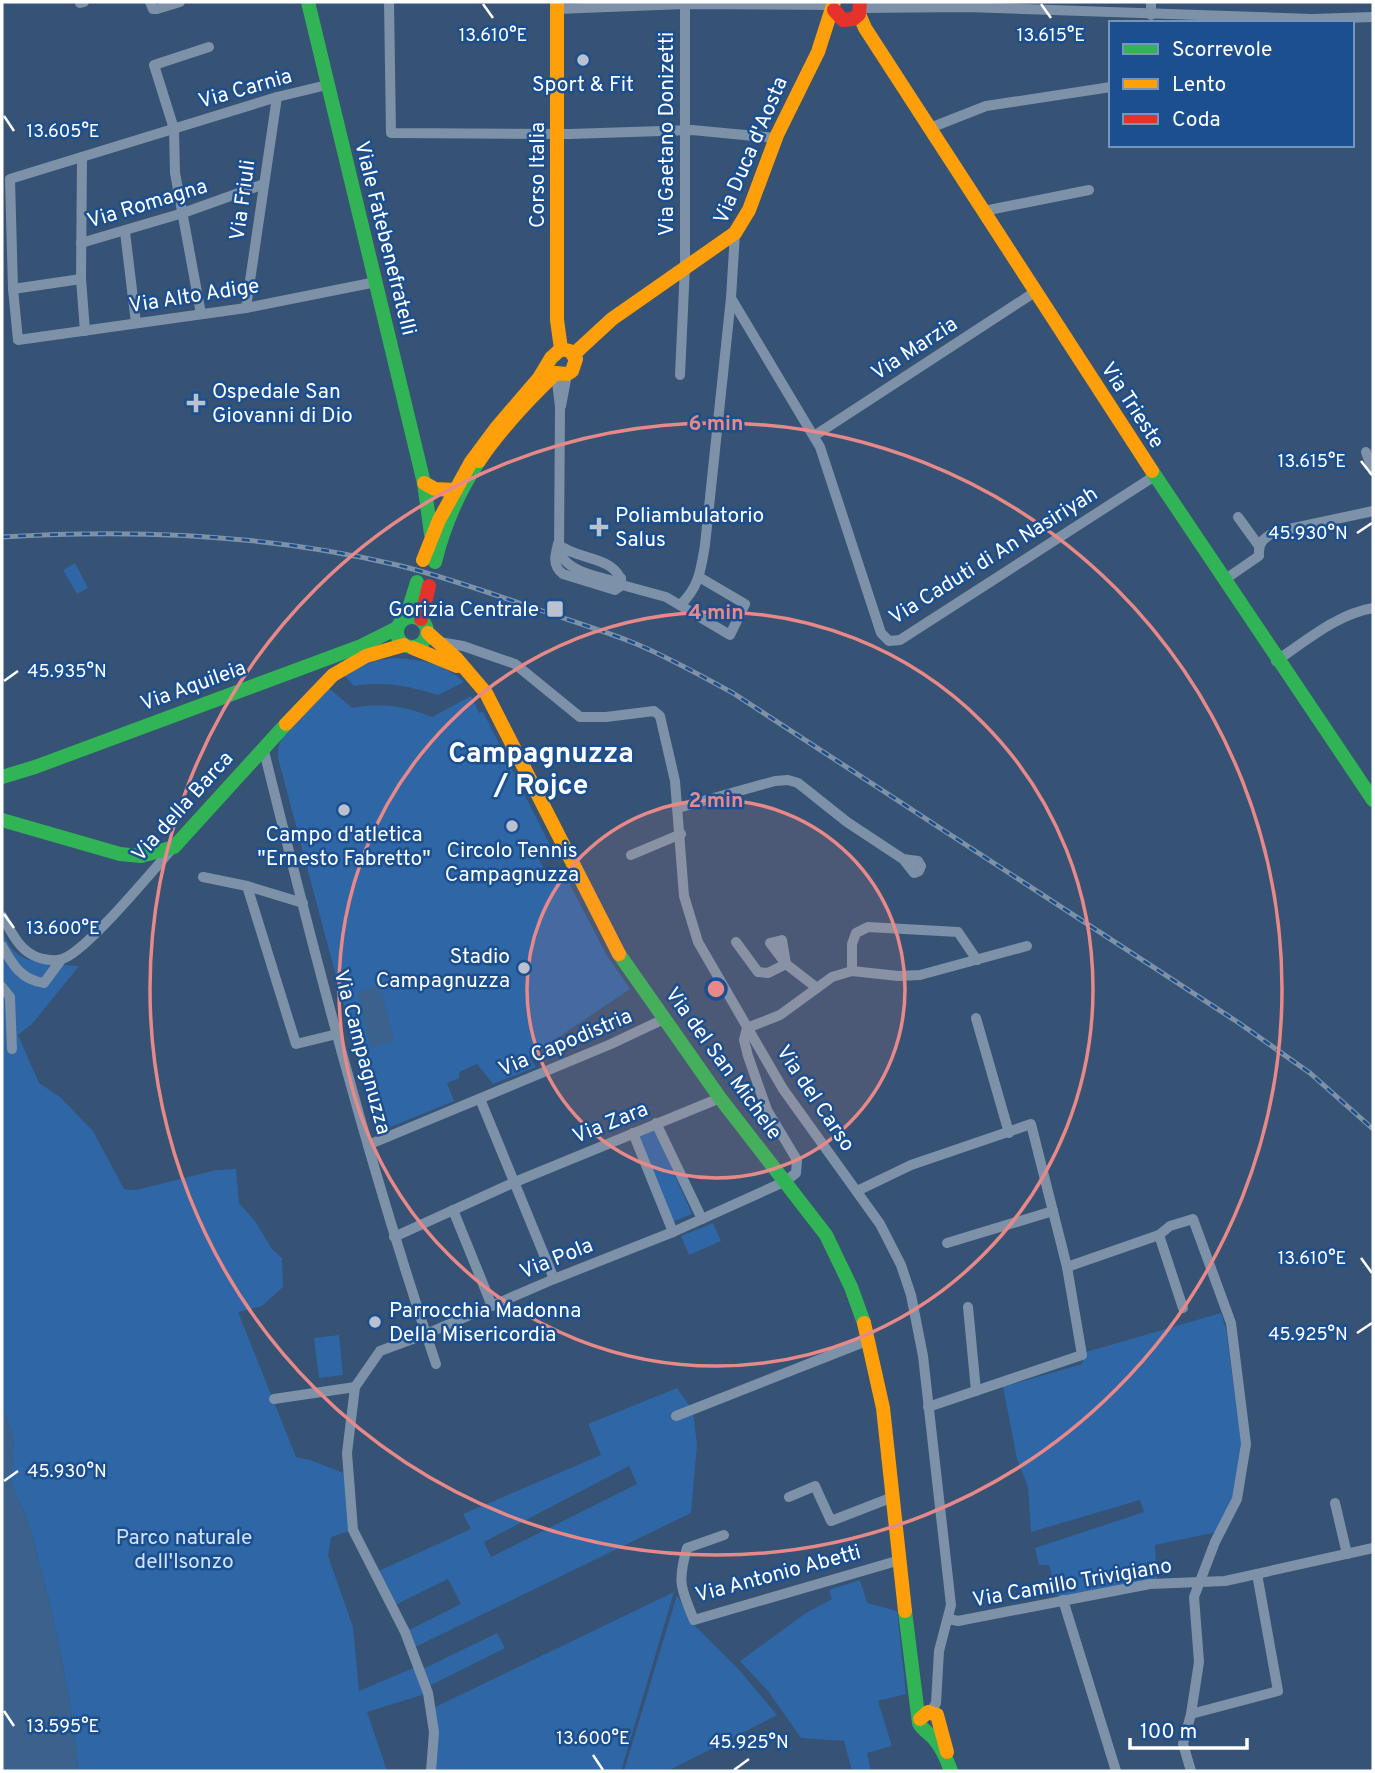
<svg xmlns="http://www.w3.org/2000/svg" width="1375" height="1773" viewBox="0 0 1375 1773" font-family="Overpass,sans-serif">
  <style>
    .green { fill: #2f66a5; fill-rule: evenodd }
    .water { fill: #3b618d }
    .lines { fill: none; stroke-linecap: round; stroke-linejoin: round }
    .street { stroke: #7d92a8; stroke-width: 10 }
    .fast { stroke: #30b455; stroke-width: 14 }
    .slow { stroke: #ff9f0a; stroke-width: 14 }
    .jam { stroke: #e5322d; stroke-width: 14 }
    .rail-casing { stroke: #7e92a7; stroke-width: 5 }
    .rail { stroke: #1b4f8f; stroke-width: 2.5; stroke-dasharray: 8; stroke-linecap: butt }
    .ticks { fill: none; stroke: #fff; stroke-width: 2.5 }
    .ring { fill: none; stroke: #e88989; stroke-width: 3.5 }
    .poi-dot { fill: #b9c2ce; stroke: #1b4f8f; stroke-width: 2.5 }
    .labels { text-anchor: middle; stroke-width: 5; stroke-linejoin: round; paint-order: stroke }
    .poi-label { font-size: 21px; fill: #fff; stroke: #1b4f8f }
    .street-label { font-size: 21px; fill: #fff; stroke: #1b4f8f }
    .park-label { font-size: 21px; fill: #cfe3fa; stroke: #1b4f8f }
    .district-label { font-size: 28px; font-weight: bold; fill: #fff; stroke: #1b4f8f }
    .ticks-label { font-size: 18px; text-anchor: middle; fill: #fff; stroke: #1b4f8f; stroke-width: 5; stroke-linejoin: round; paint-order: stroke }
    .centre { fill: #e88989; stroke: #1b4f8f; stroke-width: 3.5 }
    .ring-label { font-size: 21px; text-anchor: middle; font-weight: bold; fill: #e88989; stroke: #1b4f8f; stroke-width: 5; stroke-linejoin: round; paint-order: stroke }
  </style>
  <rect width="100%" height="100%" fill="#365274"/>
  <g class="green">
    <polygon points="75,563 88,588 77,594 63,570"/>
    <path d="M394 658C421 659 444 664 464 682L438 695C409 686 384 681 354 686L343 674 374 661Z"/>
    <path d="M329 688 352 708C381 702 405 706 432 717L471 696 479 713 483 712 553 851 539 859 546 873 565 875 606 954 630 989 529 1057 536 1067 493 1084 477 1064 459 1072V1078L447 1083 454 1101 383 1130 376 1127 278 758V748L281 740Z"/>
    <path d="M2 932C6 938 9 946 14 951 29 966 60 964 79 966L32 1024 18 1035 39 1083 60 1097 93 1131 124 1189 136 1190 216 1170 236 1169 239 1203 255 1221 272 1249 282 1258 283 1287 262 1306 238 1312 296 1457 310 1460 349 1475 353 1530 331 1537 328 1556 353 1627 359 1691 418 1666 428 1693 367 1712 387 1771H79L69 1697 51 1608 29 1524 11 1482 14 1438 2 1406Z"/>
    <polygon points="654,1128 692,1214 672,1222 638,1135"/>
    <polygon points="713,1223 721,1241 689,1255 681,1236"/>
    <polygon points="1221,1313 1226,1329 1241,1443 1233,1500 1217,1532 1155,1545 1157,1579 1058,1597 1049,1565 1039,1565 1035,1548 1144,1512 1140,1500 1031,1532 1028,1487 1017,1459 1003,1387 1082,1364 1086,1352"/>
    <polygon points="339,1335 343,1375 319,1378 314,1338"/>
    <path d="M677 1388 693 1411 697 1445 691 1513 411 1649 405 1632 461 1604 448 1579 391 1607 374 1573 471 1529 463 1514 601 1455 588 1424ZM629 1466 637 1484 491 1557 484 1542Z"/>
    <polygon points="860,1580 867,1603 897,1611 906,1694 878,1701 892,1746 867,1753 871,1771 852,1771 844,1741 801,1738 768,1691 740,1661 806,1613 832,1599 829,1590"/>
    <polygon points="674,1592 621,1771 431,1771 431,1709"/>
    <polygon points="677,1595 691,1622 741,1672 777,1715 668,1771 624,1771"/>
    <polygon points="497,1633 505,1648 429,1686 423,1669"/>
  </g>
  <g class="water">
    <polygon points="380,985 394,1041 371,1048 357,992"/>
    <polygon points="2,1406 14,1438 11,1482 29,1524 51,1608 69,1697 79,1771 2,1771"/>
  </g>
  <g class="lines">
    <g class="street">
      <polyline points="150,2 153,9 157,9 180,2"/>
      <polyline points="389,2 391,133 570,134 692,130 776,138"/>
      <polyline points="1151,2 1151,15"/>
      <polyline points="80,3 84,2"/>
      <polyline points="861,8 967,7 1312,19 1373,17"/>
      <polyline points="557,9 685,4 833,5"/>
      <polyline points="327,85 277,97 10,179 13,289 18,340 246,308 376,282"/>
      <polyline points="930,128 986,106 1111,87"/>
      <polyline points="82,157 81,279 85,331"/>
      <polyline points="984,211 1089,190"/>
      <polyline points="125,232 136,323"/>
      <polyline points="81,243 183,213 264,184"/>
      <polyline points="13,289 81,279"/>
      <polyline points="731,298 820,447 881,633 889,641 900,640 1153,477"/>
      <polyline points="246,308 277,97"/>
      <polyline points="201,314 175,173 174,129 154,65 209,47"/>
      <path d="M556 373 560 407 559 551C567 572 595 575 615 582L621 578"/>
      <polyline points="680,375 685,266 685,2"/>
      <polyline points="561,406 567,374"/>
      <polyline points="814,436 1035,292"/>
      <polyline points="1366,452 1373,471"/>
      <polyline points="1238,517 1259,546"/>
      <path d="M558 544C555 555 552 566 563 574L615 590 622 585 666 597 730 635 745 604 699 577"/>
      <path d="M558 544C576 561 618 555 622 585"/>
      <path d="M1224 580 1259 556C1258 543 1263 538 1275 532L1373 511"/>
      <path d="M680 605C699 588 701 569 705 545L731 298 735 233"/>
      <polyline points="439,642 463,646 515,664 580,717 606,717 654,711 660,716 675,781 684,896 698,942 783,1089 880,1224 901,1265 911,1295 923,1356 951,1605 939,1651 936,1703 931,1712"/>
      <path d="M1276 661C1306 641 1337 614 1373 608"/>
      <path d="M263 747C314 954 368 1162 436 1364"/>
      <polyline points="678,808 775,781 788,780 798,783 847,822 903,859 914,873 919,871 921,866 918,861 903,859"/>
      <polyline points="631,855 681,834"/>
      <polyline points="203,877 247,886 303,903"/>
      <polyline points="247,886 296,1044 337,1034"/>
      <path d="M2 916C10 929 17 946 31 954 38 959 54 962 62 959 86 952 152 871 172 849"/>
      <polygon points="782,940 786,964 770,943"/>
      <polyline points="736,942 758,972 768,973 786,964 817,988"/>
      <path d="M2 946C13 965 21 980 44 983L61 960"/>
      <polyline points="852,971 852,944 856,933 868,927 958,932 977,960"/>
      <polyline points="2,987 10,997 12,1049"/>
      <polyline points="976,1018 1009,1133"/>
      <polyline points="480,1099 554,1279"/>
      <polyline points="656,1123 702,1219"/>
      <polyline points="633,1133 673,1232"/>
      <polyline points="368,1145 611,1044 664,1019"/>
      <polyline points="857,1191 911,1165 1031,1124 1067,1267 1159,1235 1170,1226 1193,1219 1231,1323 1246,1444 1237,1499 1215,1542 1194,1597 1199,1662 1191,1714 1183,1744 1191,1771"/>
      <polyline points="453,1210 492,1306"/>
      <polyline points="1159,1235 1183,1308"/>
      <polyline points="394,1237 515,1182 720,1098"/>
      <polyline points="947,1243 1053,1211"/>
      <polyline points="968,1307 976,1391"/>
      <polyline points="274,1399 355,1387"/>
      <polyline points="928,1407 1082,1355 1067,1267"/>
      <polyline points="676,1416 869,1340"/>
      <polyline points="789,1497 815,1486 831,1521 893,1497"/>
      <polyline points="1335,1503 1347,1554"/>
      <path d="M724 1535 687 1548C677 1582 681 1589 694 1620L900 1560"/>
      <polyline points="1063,1600 1116,1771"/>
      <polyline points="949,1619 958,1621 1150,1584 1225,1581 1373,1548"/>
      <polyline points="1191,1714 1278,1691 1257,1574"/>
      <polyline points="431,1771 434,1732 428,1693 405,1632 353,1530 347,1453 355,1387 380,1351 426,1334 554,1279 673,1232 786,1181 796,1173 797,1160 767,1110 748,1056 744,1040 747,1028 780,1015 832,977 852,971 898,976 920,975 1027,946"/>
    </g>
    <g class="fast">
      <polyline points="308,2 424,483 431,534"/>
      <polyline points="1152,471 1373,800"/>
      <path d="M435 562C444 525 458 493 479 461"/>
      <circle cx="412" cy="632" r="15"/>
      <polyline points="406,618 417,582"/>
      <polyline points="2,777 35,767 361,646 397,628"/>
      <polyline points="2,820 120,854 141,856 174,847 286,724"/>
      <polyline points="619,954 720,1098 826,1235 851,1287 864,1323"/>
      <path d="M905 1611 919 1723C923 1731 930 1733 935 1740 943 1749 947 1760 951 1771"/>
    </g>
    <g class="slow">
      <polyline points="557,2 557,320 561,349"/>
      <polyline points="859,14 865,28 1152,471"/>
      <polyline points="574,354 612,319 735,233 749,210 777,135 818,52 834,2"/>
      <polyline points="424,483 435,489 456,490"/>
      <path d="M423 560 439 520 471 462 497 427 539 378 551 358 561 349 570 351 576 359 572 371 567 374 556 373C528 400 501 428 479 461"/>
      <polyline points="428,633 457,659 486,693 619,954"/>
      <polyline points="413,648 457,666"/>
      <polyline points="286,724 333,675 366,656 404,645"/>
      <polyline points="864,1323 883,1408 905,1611"/>
      <polyline points="920,1719 928,1712 937,1715 947,1752"/>
    </g>
    <g class="jam">
      <polyline points="834,10 843,20 853,19 859,14 860,2"/>
      <polyline points="421,619 429,586"/>
    </g>
    <defs>
      <path id="rail" d="M2 537C133 529 268 534 397 565 443 576 489 593 534 608 565 619 598 629 629 641 665 655 699 675 733 693L1239 1023 1310 1073 1373 1129"/>
    </defs>
    <use href="#rail" class="rail-casing"/>
    <use href="#rail" class="rail"/>
  </g>
  <path class="ticks" d="M483 4 493 18M1041 4 1051 18M4 116 14 131M1361 461 1372 475M1357 533 1372 523M4 681 18 671M4 914 14 928M1361 1258 1372 1273M1357 1333 1372 1323M4 1481 18 1471M4 1711 14 1726M593 1755 603 1770M734 1770 749 1759"/>
  <circle cx="716" cy="989" r="189" fill="#e88989" fill-opacity=".12"/>
  <g class="ring">
    <circle cx="716" cy="989" r="189"/>
    <circle cx="716" cy="989" r="377"/>
    <circle cx="716" cy="989" r="566"/>
  </g>
  <g class="poi-dot">
    <circle cx="583" cy="60" r="7"/>
    <path d="M192.5 392.5h7v7h7v7h-7v7h-7v-7h-7v-7h7z"/>
    <path d="M595.5 516.5h7v7h7v7h-7v7h-7v-7h-7v-7h7z"/>
    <rect x="546" y="600" width="18" height="18" rx="3.5"/>
    <circle cx="344" cy="810" r="7"/>
    <circle cx="512" cy="826" r="7"/>
    <circle cx="524" cy="968" r="7"/>
    <circle cx="375" cy="1322" r="7"/>
  </g>
  <g class="labels">
    <g class="poi-label">
      <text x="583" y="91">Sport &amp; Fit</text>
      <text x="212" y="398" text-anchor="start">Ospedale San<tspan x="212" dy="24">Giovanni di Dio</tspan></text>
      <text x="615" y="522" text-anchor="start">Poliambulatorio<tspan x="615" dy="24">Salus</tspan></text>
      <text x="539" y="616" text-anchor="end">Gorizia Centrale</text>
      <text x="344" y="841">Campo d'atletica<tspan x="344" dy="24">"Ernesto Fabretto"</tspan></text>
      <text x="512" y="857">Circolo Tennis<tspan x="512" dy="24">Campagnuzza</tspan></text>
      <text x="510" y="963" text-anchor="end">Stadio<tspan x="510" dy="24">Campagnuzza</tspan></text>
      <text x="389" y="1317" text-anchor="start">Parrocchia Madonna<tspan x="389" dy="24">Della Misericordia</tspan></text>
    </g>
    <g class="street-label">
      <text transform="translate(245 88) rotate(-16)" y="7">Via Carnia</text>
      <text transform="translate(666 134) rotate(-90)" y="7">Via Gaetano Donizetti</text>
      <text transform="translate(750 150) rotate(-67)" y="7">Via Duca d'Aosta</text>
      <text transform="translate(537 175) rotate(-90)" y="7">Corso Italia</text>
      <text transform="translate(242 200) rotate(-82)" y="7">Via Friuli</text>
      <text transform="translate(147 203) rotate(-17)" y="7">Via Romagna</text>
      <text transform="translate(386 238) rotate(76)" y="7">Viale Fatebenefratelli</text>
      <text transform="translate(194 295) rotate(-9)" y="7">Via Alto Adige</text>
      <text transform="translate(914 348) rotate(-33)" y="7">Via Marzia</text>
      <text transform="translate(1133 405) rotate(57)" y="7">Via Trieste</text>
      <text transform="translate(993 555) rotate(-32)" y="7">Via Caduti di An Nasiriyah</text>
      <text transform="translate(193 685) rotate(-20)" y="7">Via Aquileia</text>
      <text transform="translate(182 806) rotate(-48)" y="7">Via della Barca</text>
      <text transform="translate(565 1042) rotate(-23)" y="7">Via Capodistria</text>
      <text transform="translate(363 1052) rotate(75)" y="7">Via Campagnuzza</text>
      <text transform="translate(724 1063) rotate(54)" y="7">Via del San Michele</text>
      <text transform="translate(816 1098) rotate(56)" y="7">Via del Carso</text>
      <text transform="translate(610 1122) rotate(-22)" y="7">Via Zara</text>
      <text transform="translate(556 1258) rotate(-22)" y="7">Via Pola</text>
      <text transform="translate(778 1573) rotate(-15)" y="7">Via Antonio Abetti</text>
      <text transform="translate(1072 1582) rotate(-10)" y="7">Via Camillo Trivigiano</text>
    </g>
    <g class="park-label">
      <text x="184" y="1544">Parco naturale<tspan x="184" dy="24">dell'Isonzo</tspan></text>
    </g>
    <g class="district-label">
      <text x="541" y="762">Campagnuzza<tspan x="541" dy="32">/ Rojce</tspan></text>
    </g>
  </g>
  <g class="ticks-label">
    <text x="1051" y="41">13.615°E</text>
    <text x="493" y="41">13.610°E</text>
    <text x="63" y="137">13.605°E</text>
    <text x="1312" y="467">13.615°E</text>
    <text x="1308" y="539">45.930°N</text>
    <text x="67" y="677">45.935°N</text>
    <text x="63" y="934">13.600°E</text>
    <text x="1312" y="1264">13.610°E</text>
    <text x="1308" y="1340">45.925°N</text>
    <text x="67" y="1477">45.930°N</text>
    <text x="63" y="1732">13.595°E</text>
    <text x="593" y="1744">13.600°E</text>
    <text x="749" y="1748">45.925°N</text>
  </g>
  <circle cx="716" cy="989" r="10" class="centre"/>
  <g class="ring-label">
    <text x="716" y="430">6 min</text>
    <text x="716" y="619">4 min</text>
    <text x="716" y="807">2 min</text>
  </g>
  <rect width="1375" height="1773" fill="none" stroke="#ffffff" stroke-width="7"/>
  <rect x="1109" y="21" width="245" height="126" fill="#1b4f8f" stroke="#7695bc" stroke-width="2"/>
  <rect x="1123" y="44" width="35" height="10" fill="#30b455" stroke="#7695bc" stroke-width="2"/>
  <text x="1172" y="56" font-size="21" fill="#ffffff">Scorrevole</text>
  <rect x="1123" y="79" width="35" height="10" fill="#ff9f0a" stroke="#7695bc" stroke-width="2"/>
  <text x="1172" y="91" font-size="21" fill="#ffffff">Lento</text>
  <rect x="1123" y="114" width="35" height="10" fill="#e5322d" stroke="#7695bc" stroke-width="2"/>
  <text x="1172" y="126" font-size="21" fill="#ffffff">Coda</text>
  <path d="M1130 1738v10h117v-10" fill="none" stroke="#ffffff" stroke-width="3.5"/>
  <text x="1140" y="1738" font-size="21" fill="#ffffff" stroke="#1b4f8f" stroke-width="5" paint-order="stroke">100 m</text>
</svg>
